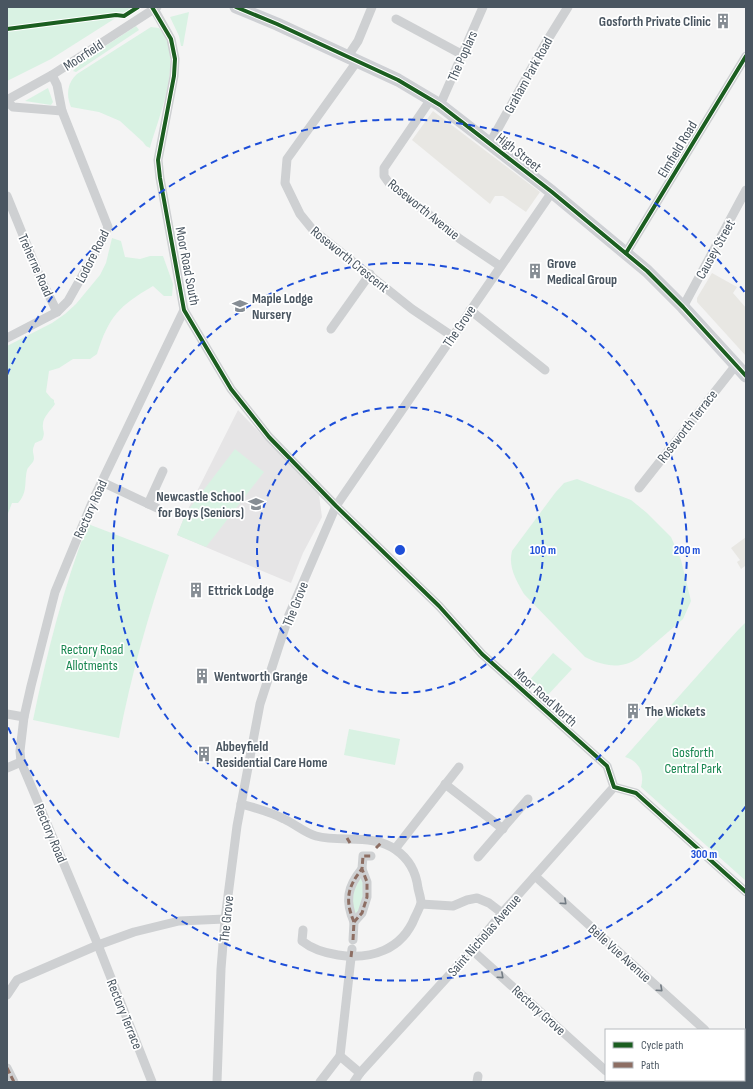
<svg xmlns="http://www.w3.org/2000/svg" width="753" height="1089" viewBox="0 0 753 1089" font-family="'Sofia Sans Condensed',sans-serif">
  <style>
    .commercial { fill: #e8e7e3 }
    .education { fill: #e6e5e6 }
    .green { fill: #d9f2e3 }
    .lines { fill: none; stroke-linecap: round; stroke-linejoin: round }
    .street { stroke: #ced0d2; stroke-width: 9 }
    .secondary { stroke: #ced0d4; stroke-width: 13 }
    .quiet { stroke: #8d6e63; stroke-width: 3; stroke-dasharray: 6 3; stroke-linecap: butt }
    .cycleway-casing { stroke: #fff; stroke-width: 6 }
    .cycleway { stroke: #1b5e20; stroke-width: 4 }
    .oneway { stroke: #727b83 }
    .ring { fill: none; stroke: #1d4ed8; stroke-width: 2; stroke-dasharray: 7 5 }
    .labels { text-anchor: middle; stroke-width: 3.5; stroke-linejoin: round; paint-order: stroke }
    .poi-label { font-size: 14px; font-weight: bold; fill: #4a5661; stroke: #fff; text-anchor: start }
    .street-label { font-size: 14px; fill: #4a5661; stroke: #fff }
    .park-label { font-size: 14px; fill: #17864f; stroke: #fff }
    .centre { fill: #1d4ed8; stroke: #fff; stroke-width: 2 }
    .ring-label { font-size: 12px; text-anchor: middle; font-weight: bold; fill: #1d4ed8; stroke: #fff; stroke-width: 3.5; stroke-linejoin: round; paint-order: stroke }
  </style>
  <rect width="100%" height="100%" fill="#f4f4f4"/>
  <g class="commercial">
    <polygon points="433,111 540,192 526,212 503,196 495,196 490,204 412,140"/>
    <polygon points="712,273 737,287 733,293 746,308 746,356 697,302 697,298"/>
    <polygon points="746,537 746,568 745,566 741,569 737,562 740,560 731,548"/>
  </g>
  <polygon class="education" points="238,410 319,495 322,517 303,553 291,583 177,535 186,513"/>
  <g class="green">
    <polygon points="7,7 133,7 51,59 7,81"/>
    <polygon points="189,12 183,46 181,46 179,36 170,17"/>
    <polygon points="136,26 139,30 76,72 73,71 87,58"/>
    <path d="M151 27 159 28C185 57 159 116 150 148L146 146 143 142 120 121 99 112 71 107C66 95 67 83 77 74Z"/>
    <polygon points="48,88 53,102 51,105 25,101"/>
    <path d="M112 238 121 241 125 257 140 259 150 256H163L173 284 172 296H164L153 286C119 306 109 316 97 354L90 359H73L59 368 49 371 46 392 51 398 54 400V402L55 404C51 410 43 417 43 424 42 432 46 431 42 440L35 443C31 453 34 451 34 459 33 464 29 465 27 470 24 483 28 492 18 503H12L7 516V346L52 323 65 314 76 304 100 275 106 263Z"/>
    <polygon points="235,449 264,472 206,547 177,535 186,513"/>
    <path d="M577 479 631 500 647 513 671 537 681 560 691 601 683 619 638 658C621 670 603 666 585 657L524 594C516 580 508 567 512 551L555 493 564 483Z"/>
    <path d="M88 524 169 555C148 615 131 676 119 738L33 720C47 653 63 588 88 524Z"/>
    <path d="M746 622V881L641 787C645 773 639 761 625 757L738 630Z"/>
    <polygon points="553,653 572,669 545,698 527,683"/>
    <polygon points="349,729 400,739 395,765 344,755"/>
    <polygon points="359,878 363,878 365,897 359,914 354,914 351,894"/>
  </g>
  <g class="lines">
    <g class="street">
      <polyline points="154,9 171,39 175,59 174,76 158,160 160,178 184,310 231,389 269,437 336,506 439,606 482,654 607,766 614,787 636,793 746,892"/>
      <polyline points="396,19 463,55"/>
      <polyline points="348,56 358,41 372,7"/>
      <polyline points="358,60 287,159 285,183 300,214 313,230 412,309 452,336"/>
      <polyline points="431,99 384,168 384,176 389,183 460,239 500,266"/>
      <polyline points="7,100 52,75 157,7"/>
      <polyline points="7,101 13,107 62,111"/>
      <polyline points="440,105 483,7"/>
      <polyline points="490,143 545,44 568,7"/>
      <polyline points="7,196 40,277 57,312"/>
      <polyline points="626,253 746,56"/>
      <polyline points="683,307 746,190"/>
      <polyline points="470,310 545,370"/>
      <polyline points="331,329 370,274"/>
      <polyline points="7,338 57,312 68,301 104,237 108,227 62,111 57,85 52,75"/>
      <polyline points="102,482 157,508"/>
      <polyline points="639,488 736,365"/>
      <polyline points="148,504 163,471"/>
      <polyline points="7,714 24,717"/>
      <polyline points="7,768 21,762"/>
      <polyline points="445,784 503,829"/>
      <path d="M241 804C256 808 271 812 284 819 295 824 305 833 316 836 342 843 373 833 396 850 409 859 416 872 418 888 419 893 421 898 421 903 420 907 417 913 415 917 402 950 371 960 338 955 325 953 312 949 302 941L303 930"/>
      <polyline points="395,849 459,767"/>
      <polyline points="478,857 528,799"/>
      <polyline points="535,876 705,1030"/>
      <polyline points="421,904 453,906 467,900 477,898 489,903 502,913"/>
      <path d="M354 922C345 901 347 887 362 869"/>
      <polyline points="353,940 354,922 362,913 367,897 367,882 362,869 363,856 371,856"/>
      <polyline points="472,950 606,1071"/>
      <polyline points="7,995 17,980 98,945 134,932 179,921 225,919"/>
      <polyline points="340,1056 360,1073"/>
      <polyline points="744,1065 746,1067"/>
      <polyline points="7,1068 14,1082"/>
      <polyline points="616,1080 618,1082"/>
      <polyline points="152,1082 98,945 21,762 20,751 24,717 31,686 55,592 94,498 184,310"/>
      <polyline points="217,1082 221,969 225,919 237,826 260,704 289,615 336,506 552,192"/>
      <polyline points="320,1082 340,1056 352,949"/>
      <polyline points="354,1082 360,1073 472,950 502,913 614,787"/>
      <polyline points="477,1082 478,1076"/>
    </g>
    <polyline class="secondary" points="236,7 277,24 398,80 440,105 552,192 647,271 683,307 746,376"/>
    <g class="quiet">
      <polyline points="347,838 350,843"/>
      <polyline points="376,848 381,843"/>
      <path d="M354 922C345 901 347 887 362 869"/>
      <polyline points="353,940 354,922 362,913 367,897 367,882 362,869 363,856 371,856"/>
      <polyline points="351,957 352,949"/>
      <polyline points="7,1068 14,1082"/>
    </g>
    <defs>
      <g id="cycleway">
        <polyline points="152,7 171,39 175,59 174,76 158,160 160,178 184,310 231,389 269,437 336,506 439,606 482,654 607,766 614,787 636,793 746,892"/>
        <polyline points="236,7 277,24 398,80 440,105 552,192 647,271 683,307 746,376"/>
        <polyline points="7,29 116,15 124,16 138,7"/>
        <polyline points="626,253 746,56"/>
      </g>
    </defs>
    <use href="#cycleway" class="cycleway-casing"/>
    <use href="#cycleway" class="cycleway"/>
  </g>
  <defs><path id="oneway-chevron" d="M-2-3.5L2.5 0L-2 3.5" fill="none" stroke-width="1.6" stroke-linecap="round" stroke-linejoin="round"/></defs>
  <g class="oneway">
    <use href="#oneway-chevron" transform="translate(564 902) rotate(42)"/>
    <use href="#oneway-chevron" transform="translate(501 976) rotate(42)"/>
    <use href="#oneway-chevron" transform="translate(660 989) rotate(42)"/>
  </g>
  <g class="ring">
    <circle cx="400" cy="550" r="143"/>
    <circle cx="400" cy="550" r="287"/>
    <path d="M746 806A430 430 0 0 1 7 725M7 375A430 430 0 0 1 746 294"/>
  </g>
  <defs>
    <symbol id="building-bare" viewBox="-9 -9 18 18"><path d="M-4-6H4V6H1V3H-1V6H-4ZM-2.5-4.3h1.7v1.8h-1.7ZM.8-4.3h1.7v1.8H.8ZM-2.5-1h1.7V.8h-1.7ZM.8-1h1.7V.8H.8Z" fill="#868d94" stroke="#fff" stroke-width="2.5" paint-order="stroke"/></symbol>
    <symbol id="school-bare" viewBox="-9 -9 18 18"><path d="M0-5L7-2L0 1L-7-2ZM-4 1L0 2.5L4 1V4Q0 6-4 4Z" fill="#868d94" stroke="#fff" stroke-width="2.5" paint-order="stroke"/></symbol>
  </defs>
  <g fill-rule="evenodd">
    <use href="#building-bare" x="712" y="10" width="22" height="22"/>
    <use href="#building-bare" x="524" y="260" width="22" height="22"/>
    <use href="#school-bare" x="229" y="295" width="22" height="22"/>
    <use href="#school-bare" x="245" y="493" width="22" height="22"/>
    <use href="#building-bare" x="185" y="579" width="22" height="22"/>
    <use href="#building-bare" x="191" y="665" width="22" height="22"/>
    <use href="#building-bare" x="622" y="700" width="22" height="22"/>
    <use href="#building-bare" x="193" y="743" width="22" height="22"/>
  </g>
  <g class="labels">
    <g class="poi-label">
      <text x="711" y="26" text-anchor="end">Gosforth Private Clinic</text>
      <text x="547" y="268">Grove<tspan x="547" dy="16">Medical Group</tspan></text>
      <text x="252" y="303">Maple Lodge<tspan x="252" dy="16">Nursery</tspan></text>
      <text x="244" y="501" text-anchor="end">Newcastle School<tspan x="244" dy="16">for Boys (Seniors)</tspan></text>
      <text x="208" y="595">Ettrick Lodge</text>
      <text x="214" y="681">Wentworth Grange</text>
      <text x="645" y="716">The Wickets</text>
      <text x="216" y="751">Abbeyfield<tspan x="216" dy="16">Residential Care Home</tspan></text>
    </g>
    <g class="street-label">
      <text transform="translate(83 55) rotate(-33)" y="5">Moorfield</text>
      <text transform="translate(462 56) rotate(-66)" y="5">The Poplars</text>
      <text transform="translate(528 75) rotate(-61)" y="5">Graham Park Road</text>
      <text transform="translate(677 149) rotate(-59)" y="5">Elmfield Road</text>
      <text transform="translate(519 152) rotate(38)" y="5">High Street</text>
      <text transform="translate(424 209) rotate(39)" y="5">Roseworth Avenue</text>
      <text transform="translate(715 249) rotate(-61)" y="5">Causey Street</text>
      <text transform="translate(92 256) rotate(-63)" y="5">Lodore Road</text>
      <text transform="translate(350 259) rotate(39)" y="5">Roseworth Crescent</text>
      <text transform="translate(36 265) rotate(66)" y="5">Treherne Road</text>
      <text transform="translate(188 266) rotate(79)" y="5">Moor Road South</text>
      <text transform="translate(459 326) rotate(-56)" y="5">The Grove</text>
      <text transform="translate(687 426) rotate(-52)" y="5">Roseworth Terrace</text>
      <text transform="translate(90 509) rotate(-66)" y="5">Rectory Road</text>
      <text transform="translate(295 604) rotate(-68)" y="5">The Grove</text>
      <text transform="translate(546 697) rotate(42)" y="5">Moor Road North</text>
      <text transform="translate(51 833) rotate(67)" y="5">Rectory Road</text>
      <text transform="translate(226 919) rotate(-84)" y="5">The Grove</text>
      <text transform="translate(484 935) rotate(-49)" y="5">Saint Nicholas Avenue</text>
      <text transform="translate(620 953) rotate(42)" y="5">Belle Vue Avenue</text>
      <text transform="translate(539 1010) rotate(42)" y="5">Rectory Grove</text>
      <text transform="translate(125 1014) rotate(68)" y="5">Rectory Terrace</text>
    </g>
    <g class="park-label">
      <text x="92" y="654">Rectory Road<tspan x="92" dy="16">Allotments</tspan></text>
      <text x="693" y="757">Gosforth<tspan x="693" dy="16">Central Park</tspan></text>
    </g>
  </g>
  <circle cx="400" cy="550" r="6" class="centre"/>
  <g class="ring-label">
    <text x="543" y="554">100 m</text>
    <text x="687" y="554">200 m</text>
    <text x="704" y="858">300 m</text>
  </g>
  <rect width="753" height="1089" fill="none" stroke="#4a5661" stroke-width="16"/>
  <rect x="605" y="1029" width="140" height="52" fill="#ffffff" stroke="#b7bbc0"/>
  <rect x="613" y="1042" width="20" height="6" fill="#1b5e20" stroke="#b7bbc0"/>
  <text x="641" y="1049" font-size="12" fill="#4a5661">Cycle path</text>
  <rect x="613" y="1062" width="20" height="6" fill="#8d6e63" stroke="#b7bbc0"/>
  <text x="641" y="1069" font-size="12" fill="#4a5661">Path</text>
</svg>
